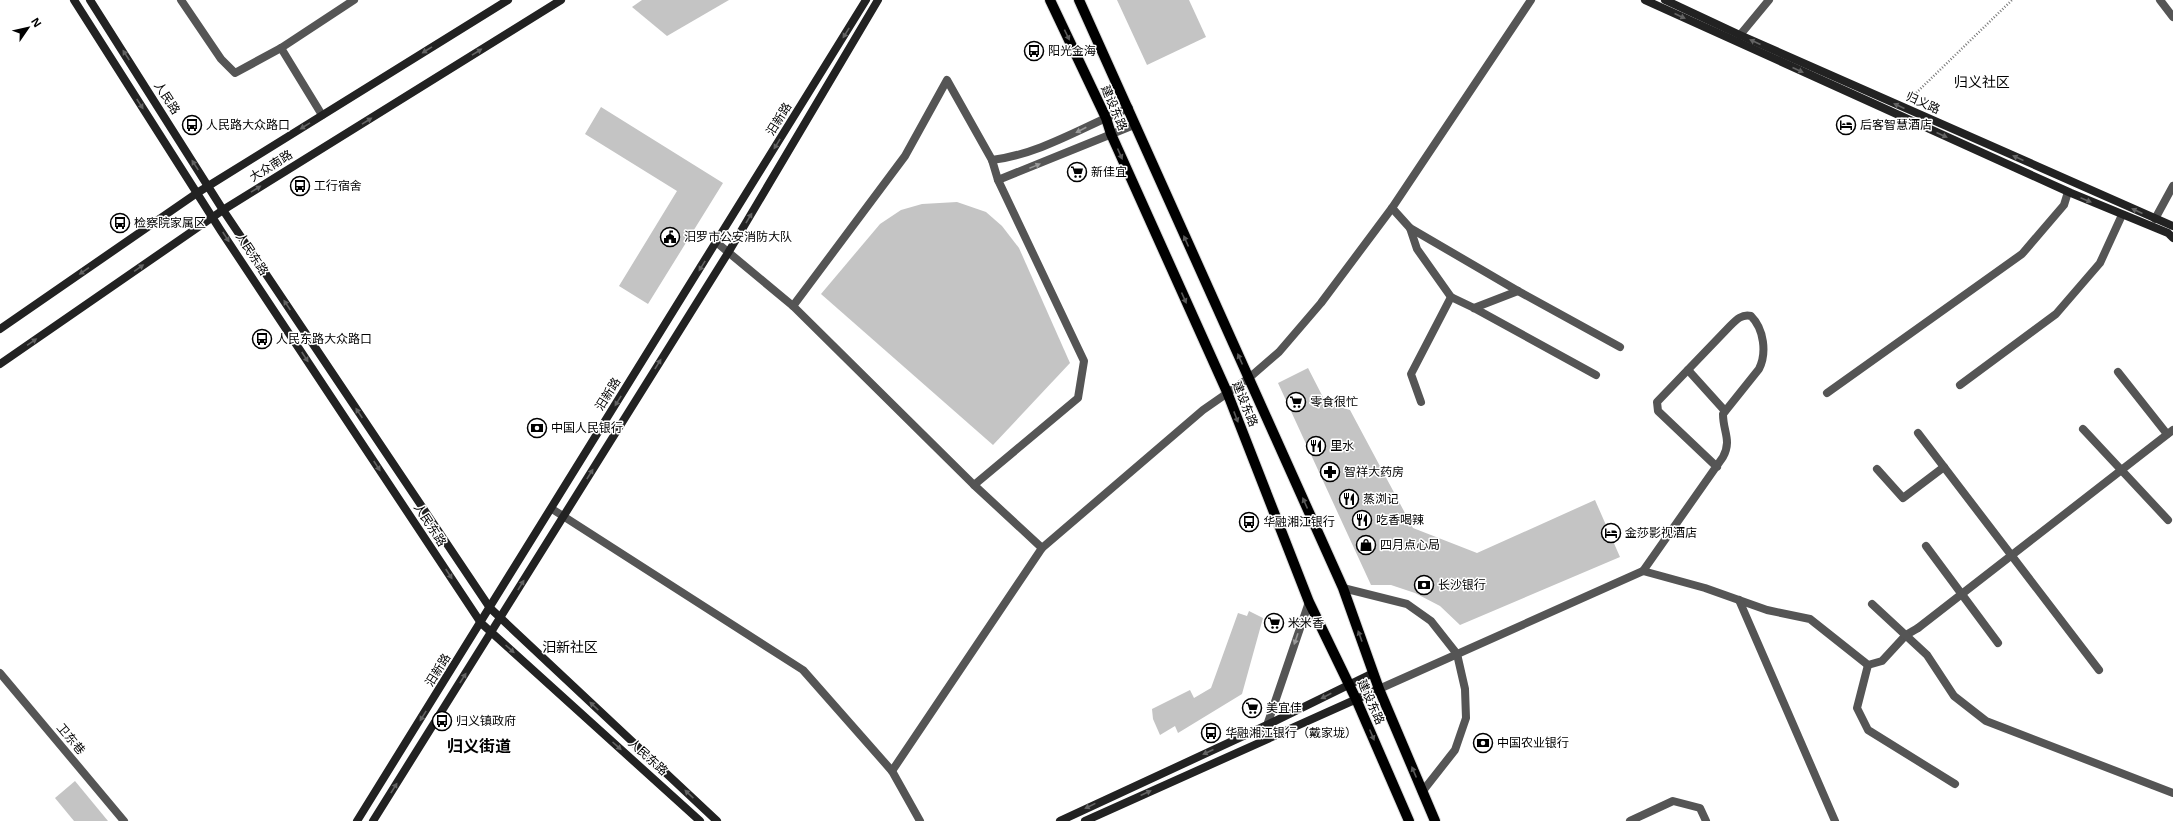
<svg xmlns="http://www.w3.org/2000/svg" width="2173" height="821" viewBox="0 0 2173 821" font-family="'Noto Sans','Noto Sans SC',sans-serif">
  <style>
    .building { fill: #c4c4c4 }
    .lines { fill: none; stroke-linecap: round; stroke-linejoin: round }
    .primary-casing { stroke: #dbdbdb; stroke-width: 12 }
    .path { stroke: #777; stroke-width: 2.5; stroke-dasharray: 1 2; stroke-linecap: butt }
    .lane { stroke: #555; stroke-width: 8 }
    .street { stroke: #555; stroke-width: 8 }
    .secondary { stroke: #222; stroke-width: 8 }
    .primary { stroke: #000; stroke-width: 10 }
    .oneway { fill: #646464 }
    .oneway2 { fill: #595959 }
    .oneway3 { fill: #999 }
    .labels { text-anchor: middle; stroke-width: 3; stroke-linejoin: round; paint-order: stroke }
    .poi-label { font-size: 12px; fill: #000; stroke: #fff; text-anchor: start }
    .street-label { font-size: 12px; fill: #000; stroke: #fff }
    .quarter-label { font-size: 14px; fill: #000; stroke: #fff }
    .district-label { font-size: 16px; font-weight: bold; fill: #000; stroke: #fff }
  </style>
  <rect width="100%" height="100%" fill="#fff"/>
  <g class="building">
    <polygon points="642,0 729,0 667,36 632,7"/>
    <polygon points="1117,0 1189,0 1206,37 1147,65"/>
    <polygon points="601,107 723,183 648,304 619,286 677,191 585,134"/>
    <polygon points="957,202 986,212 1002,226 1019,248 1070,363 993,445 821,294 880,224 901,210 922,204"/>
    <polygon points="1308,368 1326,403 1350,410 1413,528 1477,553 1595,500 1620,557 1460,625 1440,606 1415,593 1391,585 1371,585 1278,383"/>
    <polygon points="1249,611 1263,618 1242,694 1178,733 1175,726 1160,735 1153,719 1152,709 1190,690 1194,698 1211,688 1238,613 1247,616"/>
    <polygon points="75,781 108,821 74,821 55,798"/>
  </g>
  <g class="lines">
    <defs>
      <g id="primary">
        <polyline points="1050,0 1106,118 1111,134 1227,392 1309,602 1356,699 1409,821"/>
        <polyline points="1079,0 1343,588 1379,689 1435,821"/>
      </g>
    </defs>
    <use href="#primary" class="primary-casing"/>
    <polyline class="path" points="1912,97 2012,0"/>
    <g class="lane">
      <polyline points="1740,35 1769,0"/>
      <path d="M992 160C1041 154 1084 126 1129 108"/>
      <polyline points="998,180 1134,125"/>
      <polyline points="1392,208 1410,228 1518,291 1620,347"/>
      <polyline points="1410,228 1417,249 1451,297 1474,308 1596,375"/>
      <polyline points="793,306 905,156 947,80 992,160 998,180 1084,361 1078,398 974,485"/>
      <polyline points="1474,308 1518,291"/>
      <polyline points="1688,370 1725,411"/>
      <polyline points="2118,372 2167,434"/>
      <polyline points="1960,385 2056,314 2100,263 2122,215"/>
      <polyline points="1827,393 2022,254 2064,205 2068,192"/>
      <polyline points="1421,402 1411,374 1451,297"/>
      <polyline points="2083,429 2168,520"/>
      <polyline points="1918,433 2099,670"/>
      <polyline points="1877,469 1903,498 1944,467"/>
      <polyline points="1926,546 1998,643"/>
      <polyline points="1343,588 1407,604 1431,621 1457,654 1465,689 1466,718 1455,750 1422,792"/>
      <polyline points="1918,628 2173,430"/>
      <polyline points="1262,740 1309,602"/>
    </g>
    <g class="street">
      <polyline points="181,0 221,59 235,73 281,48 354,0"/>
      <polyline points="2160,0 2173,17"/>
      <polyline points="281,48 322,115"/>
      <polyline points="2155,219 2173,186"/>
      <polyline points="716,242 793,306 974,485 1042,548"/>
      <polyline points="552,509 803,670 892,771 920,821"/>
      <polyline points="1643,571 1705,588 1767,610 1810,619 1868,665 1882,661 1906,635 1918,628"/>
      <polyline points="1739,600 1835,821"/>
      <polyline points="1872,604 1927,655 1954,696 1986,721 2173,793"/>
      <polyline points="1868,665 1857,708 1868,730 1955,784"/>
      <polyline points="0,673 124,821"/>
      <path d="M1379 689 1643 571 1723 457C1732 440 1723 432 1723 414L1759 369C1767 353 1764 329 1751 316 1742 314 1737 319 1730 326L1657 402 1658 411 1717 467"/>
      <polyline points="892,771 1042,548 1203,410 1249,378 1279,352 1321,303 1392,208 1531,0"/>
      <polyline points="1630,821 1673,801 1700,808 1706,821"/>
    </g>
    <g class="secondary">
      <polyline points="74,0 221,231 481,623 700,821"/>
      <polyline points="90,0 223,210 490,608 717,821"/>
      <polyline points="1645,0 2071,193 2168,233 2173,238"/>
      <polyline points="1665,0 1740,35 2173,226"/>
      <polyline points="0,329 197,193 508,0"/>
      <polyline points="0,364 223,210 561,0"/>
      <polyline points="357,821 866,0"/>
      <polyline points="373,821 728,253 878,0"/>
      <polyline points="1060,821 1267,725 1373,673"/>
      <polyline points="1085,821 1379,689"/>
    </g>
    <use href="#primary" class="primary"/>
  </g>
  <defs><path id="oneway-solid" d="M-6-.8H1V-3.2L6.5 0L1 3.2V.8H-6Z"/></defs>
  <g class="oneway">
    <use href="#oneway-solid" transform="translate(1680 16) rotate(24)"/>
    <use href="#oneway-solid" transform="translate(846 33) rotate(122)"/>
    <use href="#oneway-solid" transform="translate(1755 42) rotate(-156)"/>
    <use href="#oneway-solid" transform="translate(427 50) rotate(148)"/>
    <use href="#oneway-solid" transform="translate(477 52) rotate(-32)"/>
    <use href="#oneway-solid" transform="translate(126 55) rotate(-123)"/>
    <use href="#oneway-solid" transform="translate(1798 70) rotate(24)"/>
    <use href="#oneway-solid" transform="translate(140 104) rotate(57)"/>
    <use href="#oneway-solid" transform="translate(1899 106) rotate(-156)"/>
    <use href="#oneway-solid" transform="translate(367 121) rotate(-32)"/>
    <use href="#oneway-solid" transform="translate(305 126) rotate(148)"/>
    <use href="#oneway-solid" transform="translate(1942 135) rotate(24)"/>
    <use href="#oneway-solid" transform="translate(777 144) rotate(122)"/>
    <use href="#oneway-solid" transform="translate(2018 158) rotate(-156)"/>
    <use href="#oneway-solid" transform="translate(195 165) rotate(-123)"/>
    <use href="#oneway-solid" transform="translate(256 189) rotate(-32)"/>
    <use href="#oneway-solid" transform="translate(2086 200) rotate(23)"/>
    <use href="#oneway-solid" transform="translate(2137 211) rotate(-156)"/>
    <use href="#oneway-solid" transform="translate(749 218) rotate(-59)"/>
    <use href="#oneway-solid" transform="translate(226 237) rotate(57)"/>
    <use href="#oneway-solid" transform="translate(702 266) rotate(122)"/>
    <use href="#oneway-solid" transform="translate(139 268) rotate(-35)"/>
    <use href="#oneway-solid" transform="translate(84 271) rotate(145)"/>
    <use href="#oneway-solid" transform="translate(287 305) rotate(-124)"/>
    <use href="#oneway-solid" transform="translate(32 342) rotate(-35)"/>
    <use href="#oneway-solid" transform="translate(305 357) rotate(57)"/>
    <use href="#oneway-solid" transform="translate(658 364) rotate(-58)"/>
    <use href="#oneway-solid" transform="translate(618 401) rotate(122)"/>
    <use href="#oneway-solid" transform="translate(359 413) rotate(-124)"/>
    <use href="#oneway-solid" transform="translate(377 466) rotate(57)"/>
    <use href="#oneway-solid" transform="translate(590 474) rotate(-58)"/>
    <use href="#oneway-solid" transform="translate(449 574) rotate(57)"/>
    <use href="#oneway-solid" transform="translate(521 585) rotate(-58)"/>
    <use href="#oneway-solid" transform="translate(510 649) rotate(42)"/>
    <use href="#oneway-solid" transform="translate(463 678) rotate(-58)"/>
    <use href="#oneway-solid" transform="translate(1326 696) rotate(153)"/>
    <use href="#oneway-solid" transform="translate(594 706) rotate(-137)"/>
    <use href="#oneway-solid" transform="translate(423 716) rotate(122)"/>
    <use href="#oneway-solid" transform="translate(617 746) rotate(42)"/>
    <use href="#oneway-solid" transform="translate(1208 752) rotate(155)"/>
    <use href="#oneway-solid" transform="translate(394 788) rotate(-58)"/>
    <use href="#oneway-solid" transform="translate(1146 793) rotate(-25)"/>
    <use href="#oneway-solid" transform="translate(689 794) rotate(-137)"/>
    <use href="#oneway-solid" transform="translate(1090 806) rotate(154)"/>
  </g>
  <g class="oneway2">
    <use href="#oneway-solid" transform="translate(1067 35) rotate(64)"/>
    <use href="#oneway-solid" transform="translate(1120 154) rotate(66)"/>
    <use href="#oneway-solid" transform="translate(1186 241) rotate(-114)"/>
    <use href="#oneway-solid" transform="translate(1184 298) rotate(66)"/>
    <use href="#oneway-solid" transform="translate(1240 359) rotate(-114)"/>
    <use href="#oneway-solid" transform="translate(1236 417) rotate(69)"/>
    <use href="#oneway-solid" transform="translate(1305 503) rotate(-114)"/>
    <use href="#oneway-solid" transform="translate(1360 636) rotate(-110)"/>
    <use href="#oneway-solid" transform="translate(1372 735) rotate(67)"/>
    <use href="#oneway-solid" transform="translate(1414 772) rotate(-113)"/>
  </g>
  <g class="oneway3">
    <use href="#oneway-solid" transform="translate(1081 130) rotate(153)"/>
    <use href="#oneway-solid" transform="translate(1035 166) rotate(-22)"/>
    <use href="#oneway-solid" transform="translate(1296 639) rotate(109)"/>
  </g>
  <defs>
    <symbol id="bus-ring" viewBox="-11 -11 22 22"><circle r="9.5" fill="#fff" stroke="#000" stroke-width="1.5"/><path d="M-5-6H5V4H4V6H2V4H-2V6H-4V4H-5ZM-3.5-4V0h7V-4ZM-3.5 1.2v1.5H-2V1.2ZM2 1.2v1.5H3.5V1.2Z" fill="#000"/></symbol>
    <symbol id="hotel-ring" viewBox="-11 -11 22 22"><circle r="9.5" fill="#fff" stroke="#000" stroke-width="1.5"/><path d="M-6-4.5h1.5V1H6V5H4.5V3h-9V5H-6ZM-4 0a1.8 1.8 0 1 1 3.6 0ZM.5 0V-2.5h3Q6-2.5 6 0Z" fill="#000"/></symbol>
    <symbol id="supermarket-ring" viewBox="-11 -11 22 22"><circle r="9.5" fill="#fff" stroke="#000" stroke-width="1.5"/><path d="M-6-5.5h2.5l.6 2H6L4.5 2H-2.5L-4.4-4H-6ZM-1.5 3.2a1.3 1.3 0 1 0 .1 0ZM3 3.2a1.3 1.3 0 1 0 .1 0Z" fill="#000"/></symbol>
    <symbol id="civic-ring" viewBox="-11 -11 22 22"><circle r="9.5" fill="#fff" stroke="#000" stroke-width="1.5"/><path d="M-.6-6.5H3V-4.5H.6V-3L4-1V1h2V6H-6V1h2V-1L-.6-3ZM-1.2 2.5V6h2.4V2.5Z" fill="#000"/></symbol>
    <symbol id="bank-ring" viewBox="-11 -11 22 22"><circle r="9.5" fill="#fff" stroke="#000" stroke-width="1.5"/><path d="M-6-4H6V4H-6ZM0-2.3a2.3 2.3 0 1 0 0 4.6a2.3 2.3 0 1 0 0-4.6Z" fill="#000"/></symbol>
    <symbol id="restaurant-ring" viewBox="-11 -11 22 22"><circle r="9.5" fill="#fff" stroke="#000" stroke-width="1.5"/><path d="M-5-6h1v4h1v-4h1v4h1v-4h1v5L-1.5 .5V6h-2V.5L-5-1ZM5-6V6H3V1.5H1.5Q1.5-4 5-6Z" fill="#000"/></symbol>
    <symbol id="pharmacy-ring" viewBox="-11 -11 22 22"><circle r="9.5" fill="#fff" stroke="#000" stroke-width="1.5"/><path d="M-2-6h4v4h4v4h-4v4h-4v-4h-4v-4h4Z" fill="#000"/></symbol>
    <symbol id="shop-ring" viewBox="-11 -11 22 22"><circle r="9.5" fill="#fff" stroke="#000" stroke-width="1.5"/><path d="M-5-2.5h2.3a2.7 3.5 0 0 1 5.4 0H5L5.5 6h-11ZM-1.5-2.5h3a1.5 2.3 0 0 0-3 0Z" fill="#000"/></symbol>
  </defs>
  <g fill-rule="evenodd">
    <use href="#bus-ring" x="1023" y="40" width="22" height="22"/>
    <use href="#bus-ring" x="181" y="114" width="22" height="22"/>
    <use href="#hotel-ring" x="1835" y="114" width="22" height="22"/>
    <use href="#supermarket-ring" x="1066" y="161" width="22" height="22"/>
    <use href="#bus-ring" x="289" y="175" width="22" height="22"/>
    <use href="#bus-ring" x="109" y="212" width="22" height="22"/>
    <use href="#civic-ring" x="659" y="226" width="22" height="22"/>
    <use href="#bus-ring" x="251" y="328" width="22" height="22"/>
    <use href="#supermarket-ring" x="1285" y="391" width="22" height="22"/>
    <use href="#bank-ring" x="526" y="417" width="22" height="22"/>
    <use href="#restaurant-ring" x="1305" y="435" width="22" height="22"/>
    <use href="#pharmacy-ring" x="1319" y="461" width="22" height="22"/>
    <use href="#restaurant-ring" x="1338" y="488" width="22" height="22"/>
    <use href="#restaurant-ring" x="1351" y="509" width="22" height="22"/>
    <use href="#bus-ring" x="1238" y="511" width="22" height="22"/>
    <use href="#hotel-ring" x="1600" y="522" width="22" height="22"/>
    <use href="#shop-ring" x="1355" y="534" width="22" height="22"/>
    <use href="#bank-ring" x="1413" y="574" width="22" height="22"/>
    <use href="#supermarket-ring" x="1263" y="612" width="22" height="22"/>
    <use href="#supermarket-ring" x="1241" y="697" width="22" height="22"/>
    <use href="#bus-ring" x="431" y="710" width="22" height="22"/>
    <use href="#bus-ring" x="1200" y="722" width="22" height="22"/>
    <use href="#bank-ring" x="1472" y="732" width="22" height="22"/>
  </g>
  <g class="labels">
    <g class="poi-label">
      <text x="1048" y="55">阳光金海</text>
      <text x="206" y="129">人民路大众路口</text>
      <text x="1860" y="129">后客智慧酒店</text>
      <text x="1091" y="176">新佳宜</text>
      <text x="314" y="190">工行宿舍</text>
      <text x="134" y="227">检察院家属区</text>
      <text x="684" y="241">汨罗市公安消防大队</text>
      <text x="276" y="343">人民东路大众路口</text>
      <text x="1310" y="406">零食很忙</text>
      <text x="551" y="432">中国人民银行</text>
      <text x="1330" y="450">里水</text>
      <text x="1344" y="476">智祥大药房</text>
      <text x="1363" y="503">蒸浏记</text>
      <text x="1376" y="524">吃香喝辣</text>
      <text x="1263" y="526">华融湘江银行</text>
      <text x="1625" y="537">金莎影视酒店</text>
      <text x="1380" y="549">四月点心局</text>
      <text x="1438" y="589">长沙银行</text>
      <text x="1288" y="627">米米香</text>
      <text x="1266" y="712">美宜佳</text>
      <text x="456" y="725">归义镇政府</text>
      <text x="1225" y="737">华融湘江银行（戴家垅）</text>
      <text x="1497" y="747">中国农业银行</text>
    </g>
    <g class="street-label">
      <text transform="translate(167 98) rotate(57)" y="4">人民路</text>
      <text transform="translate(1923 103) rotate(24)" y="4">归义路</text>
      <text transform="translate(1114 108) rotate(67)" y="4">建设东路</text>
      <text transform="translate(779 119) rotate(-58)" y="4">汨新路</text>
      <text transform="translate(271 166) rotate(-32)" y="4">大众南路</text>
      <text transform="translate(252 254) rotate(57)" y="4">人民东路</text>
      <text transform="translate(608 394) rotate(-58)" y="4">汨新路</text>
      <text transform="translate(1245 404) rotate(68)" y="4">建设东路</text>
      <text transform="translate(430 525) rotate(57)" y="4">人民东路</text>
      <text transform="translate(438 670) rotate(-58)" y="4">汨新路</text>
      <text transform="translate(1371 702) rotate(66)" y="4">建设东路</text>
      <text transform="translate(71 739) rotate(50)" y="4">卫东巷</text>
      <text transform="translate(648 757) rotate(42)" y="4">人民东路</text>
    </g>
    <g class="quarter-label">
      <text x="1982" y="87">归义社区</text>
      <text x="570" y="652">汨新社区</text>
    </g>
    <g class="district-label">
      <text x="479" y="752">归义街道</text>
    </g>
  </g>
  <g transform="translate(28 28) rotate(56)" stroke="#ffffff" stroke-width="3" paint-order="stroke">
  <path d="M0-3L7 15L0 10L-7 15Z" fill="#000000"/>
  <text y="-6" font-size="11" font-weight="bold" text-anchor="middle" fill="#000000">N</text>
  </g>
</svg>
